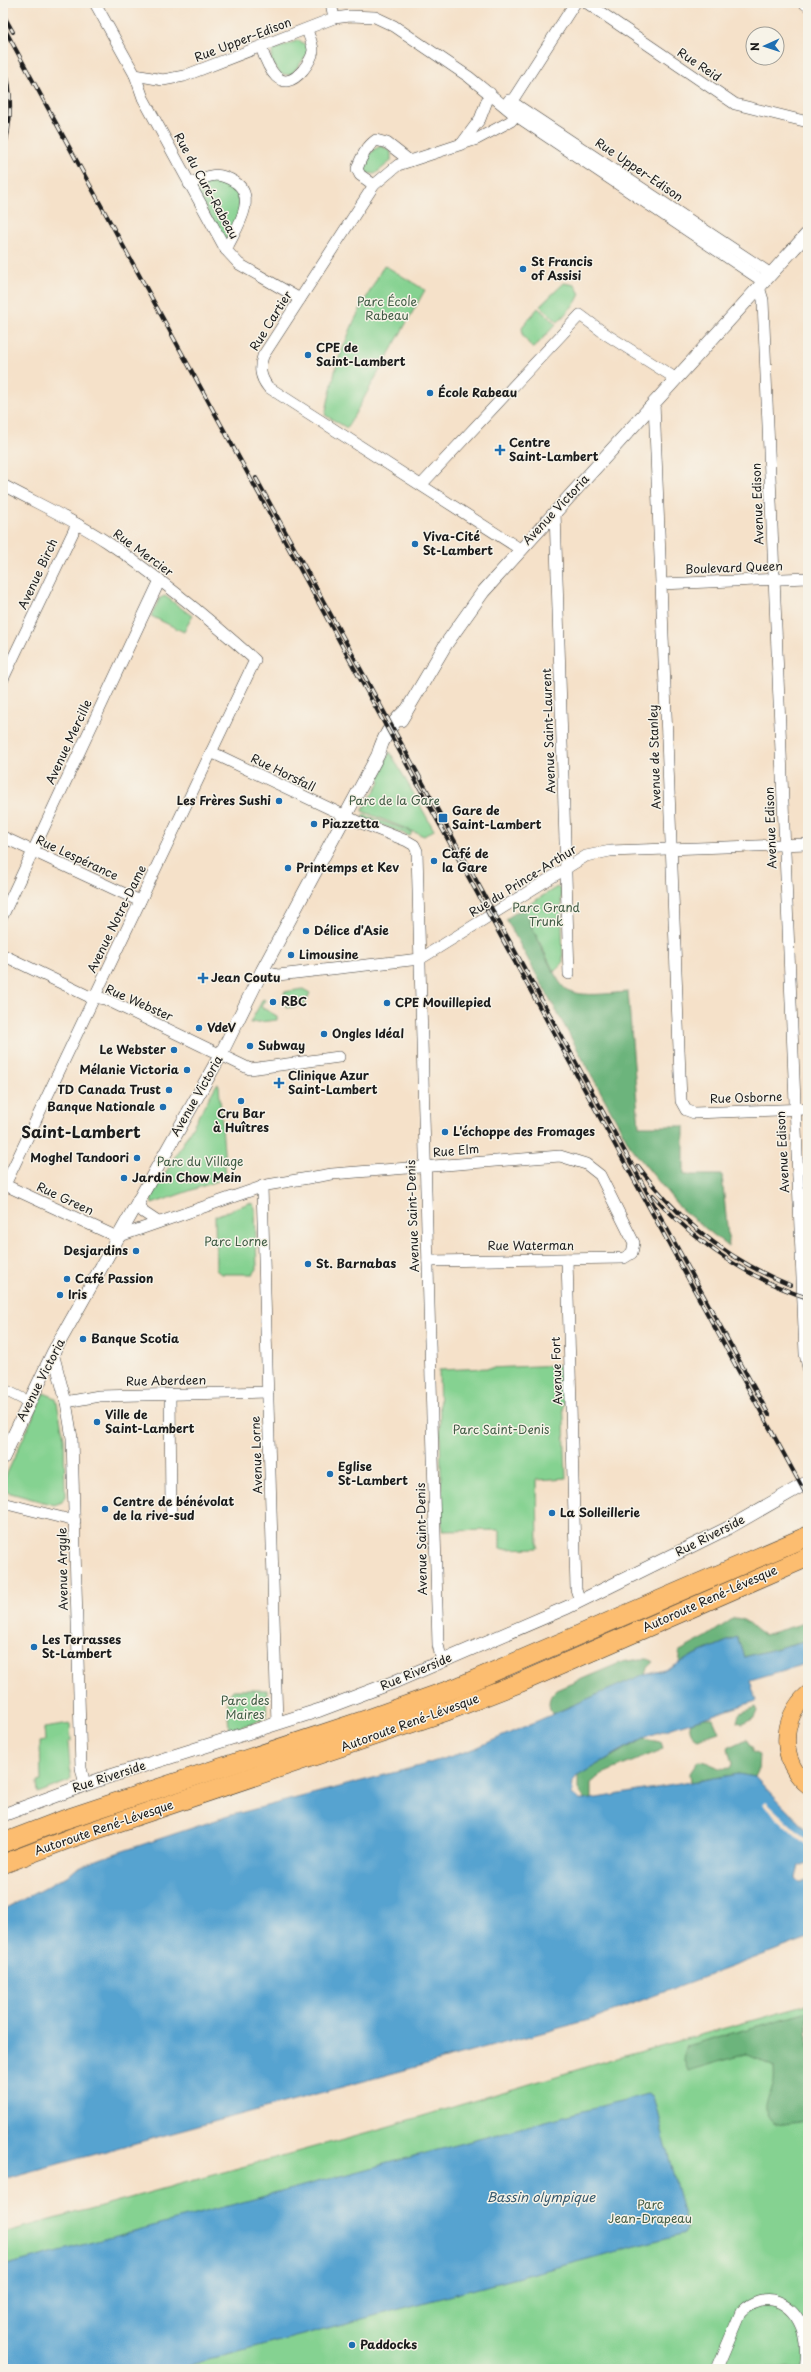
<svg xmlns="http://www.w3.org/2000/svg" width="811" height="2372" viewBox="0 0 811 2372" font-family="'Playpen Sans',sans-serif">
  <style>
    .green { fill: #85d291; stroke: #507756 }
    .forest { fill: #6cb47b; stroke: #44684c }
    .water { fill: #57a3d0; stroke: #3a6076 }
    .pier { fill: #f5e1c9 }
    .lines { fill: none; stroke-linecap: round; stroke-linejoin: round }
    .minor-casing { stroke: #3d3a36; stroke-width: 12 }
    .tertiary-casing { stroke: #3d3a36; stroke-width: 14 }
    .primary-casing { stroke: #3d3a36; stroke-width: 18 }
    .motorway-casing { stroke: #3d3a36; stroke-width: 20 }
    .minor { stroke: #fff; stroke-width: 11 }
    .tertiary { stroke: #fff; stroke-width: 13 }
    .primary { stroke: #fcbd6f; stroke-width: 17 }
    .motorway { stroke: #fcbd6f; stroke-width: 19 }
    .rail-casing { stroke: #1c1c1c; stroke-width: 4 }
    .rail { stroke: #f7f3e8; stroke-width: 2.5; stroke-dasharray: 8; stroke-linecap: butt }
    .poi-dot { fill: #1f6fb2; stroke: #f7f3e8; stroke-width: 1.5 }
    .labels { text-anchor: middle; stroke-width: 3; stroke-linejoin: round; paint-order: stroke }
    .street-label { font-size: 12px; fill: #1c1c1c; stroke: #f7f3e8 }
    .poi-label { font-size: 12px; font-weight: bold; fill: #1c1c1c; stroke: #f7f3e8; text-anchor: start }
    .park-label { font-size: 12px; fill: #415c45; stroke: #f7f3e8 }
    .water-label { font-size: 13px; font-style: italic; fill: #37596d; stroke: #f7f3e8 }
    .district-label { font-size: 16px; font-weight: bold; fill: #1c1c1c; stroke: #f7f3e8 }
  </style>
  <rect width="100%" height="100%" fill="#f7f3e8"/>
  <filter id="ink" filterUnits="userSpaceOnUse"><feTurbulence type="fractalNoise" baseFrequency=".025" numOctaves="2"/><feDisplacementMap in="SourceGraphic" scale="8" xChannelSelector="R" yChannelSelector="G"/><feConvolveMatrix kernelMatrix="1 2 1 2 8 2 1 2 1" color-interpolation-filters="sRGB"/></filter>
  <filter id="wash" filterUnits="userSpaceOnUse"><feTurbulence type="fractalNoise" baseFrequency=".012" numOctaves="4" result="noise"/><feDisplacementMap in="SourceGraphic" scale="16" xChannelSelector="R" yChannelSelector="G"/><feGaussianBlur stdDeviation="0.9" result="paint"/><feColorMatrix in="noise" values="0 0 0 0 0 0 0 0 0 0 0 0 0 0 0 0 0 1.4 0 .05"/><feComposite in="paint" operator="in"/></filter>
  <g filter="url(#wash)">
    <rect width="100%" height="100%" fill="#f5e1c9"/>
    <g class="green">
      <polygon points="299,40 308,47 307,55 291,75 280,74 271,60 273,50"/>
      <path d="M382 146 391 152V161L375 174 367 173 364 170C364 161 373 147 382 146Z"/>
      <polygon points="219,176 239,188 242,207 225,244 193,185"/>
      <polygon points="384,265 425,290 347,428 325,415 337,363 354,321"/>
      <polygon points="564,283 575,285 580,294 576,302 558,322 540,306"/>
      <polygon points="538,308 556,324 533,349 523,336 522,327"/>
      <polygon points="165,596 192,616 184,632 151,616 160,598"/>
      <polygon points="390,752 434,830 424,836 362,811 380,782 379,779 385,765 384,763"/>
      <polygon points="365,815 412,832 410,836 363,818 362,816"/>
      <polygon points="557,887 561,890 563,963 554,972 523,908"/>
      <polygon points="303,989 310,993 304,1005 287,1008 284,992"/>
      <polygon points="263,999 265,1000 261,1007 277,1016 277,1020 250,1023"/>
      <polygon points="217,1084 219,1085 226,1178 152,1204 151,1198"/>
      <polygon points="249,1203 253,1204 255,1208 257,1269 253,1274 221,1274 216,1270 215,1216"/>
      <polygon points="562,1365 566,1478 537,1480 538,1548 500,1549 500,1530 442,1531 439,1370"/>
      <polygon points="44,1393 56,1398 64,1438 65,1496 62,1502 54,1505 7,1492 3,1482"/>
      <polygon points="233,1690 267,1690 266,1718 229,1731 227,1698"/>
      <polygon points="70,1724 71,1741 68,1742 71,1779 69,1781 38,1793 37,1782 41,1781 40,1742 45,1741 44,1728"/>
      <polygon points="808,2005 808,2369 3,2369 3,2233 383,2128 613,2059"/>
    </g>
    <g class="forest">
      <path d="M523 908C530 922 556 985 567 990 583 998 610 993 628 992L639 1126H684V1175H722L729 1247 681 1209 632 1149 506 919Z"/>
      <path d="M734 1618C749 1618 752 1630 764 1635L808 1622V1640L744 1657 737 1637 692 1656 681 1663 678 1652 706 1637Z"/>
      <path d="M639 1659H648L653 1662 647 1668 645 1675 552 1714C548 1705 547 1698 556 1690L622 1662Z"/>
      <polygon points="756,1707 758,1711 755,1718 742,1724 737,1722 739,1714"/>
      <path d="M703 1718H713L719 1732 698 1739C691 1736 688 1729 691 1722Z"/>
      <polygon points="643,1739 661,1742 663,1748 659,1751 602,1774 591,1783 591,1799 585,1800 578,1789 578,1775"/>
      <path d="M747 1739 752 1747V1752L759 1755 758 1771 755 1777 738 1774 691 1782 690 1773 698 1761C711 1761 717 1771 730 1768L732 1764 728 1748Z"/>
      <path d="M808 2012V2121L776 2125C759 2110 767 2103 773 2086 775 2080 774 2072 774 2067L746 2054 688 2071 684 2060 686 2046Z"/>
    </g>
    <g class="water">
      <polygon points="737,1637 744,1657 808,1640 808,1663 750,1680 756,1701 650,1735 620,1751 576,1777 573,1782 572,1794 579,1800 585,1800 738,1774 755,1777 808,1832 808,1863 799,1866 796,1878 800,1882 808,1881 808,1938 589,2020 3,2179 3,1910 67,1876 76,1868 102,1858 228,1816 423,1765 471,1750 640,1676 669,1669 692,1656"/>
      <polygon points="647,2094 653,2096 687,2227 685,2233 175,2369 3,2369 3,2266"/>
    </g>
    <polygon class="pier" points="766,1802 808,1841 808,1847 763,1805"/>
  </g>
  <g filter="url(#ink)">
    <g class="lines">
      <defs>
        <g id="minor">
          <polyline points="95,3 135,75 163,80 184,76 334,18 350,16 375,17 394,26 469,77 515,115 764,282"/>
          <polyline points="331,3 334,18"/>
          <polyline points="587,3 735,104 808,122"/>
          <polyline points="804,3 808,6"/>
          <path d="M261 47C268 68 280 97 303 70 307 65 312 57 313 51 313 44 309 36 307 30"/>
          <polyline points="135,75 143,98 226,250 239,264 300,299"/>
          <polyline points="509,100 771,274"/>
          <polyline points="463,142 480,119 490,93"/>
          <path d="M189 184C209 176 216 170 235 182 259 198 235 230 226 250"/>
          <path d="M374 185 360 175 357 169C361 157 366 147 376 140L387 143 410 161"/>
          <polyline points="759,287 763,300 805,1354 808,1368"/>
          <polyline points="654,402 681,1101 686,1110 694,1113 808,1109"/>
          <path d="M3 485C38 504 74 520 107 542 159 577 208 618 255 660L3 1189"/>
          <polyline points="421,485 580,315 607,335 675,378"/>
          <polyline points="555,511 569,974"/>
          <path d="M520 549 268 387C260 377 259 368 263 356L374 185 398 165 477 139 511 121 515 115 512 101 575 3"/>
          <polyline points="661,584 808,578"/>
          <polyline points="3,679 77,524"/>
          <polyline points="211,752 356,821 407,841 414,845 417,851 438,1645 442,1661"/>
          <polyline points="3,837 140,901"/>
          <polyline points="3,915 160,580"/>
          <polyline points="3,955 88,996 105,999 250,1069 339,1057"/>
          <polyline points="262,971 278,975 420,959 586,856 610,851 808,844"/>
          <polyline points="3,1184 117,1237 267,1185 332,1174 560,1156 586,1164 600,1175 634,1243 632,1253 624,1258 428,1261"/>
          <polyline points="262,1186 277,1724"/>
          <polyline points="138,1199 143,1212 158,1222"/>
          <polyline points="567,1259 576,1589 580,1601"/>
          <polyline points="53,1353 66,1402 72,1438 81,1768 85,1785"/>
          <polyline points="3,1389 29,1402"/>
          <polyline points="170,1394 171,1510"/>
          <polyline points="66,1402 99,1396 268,1392"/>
          <polyline points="3,1503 75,1521"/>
          <path d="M717 2369 741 2312C764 2288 795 2301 804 2332 807 2344 807 2357 805 2369"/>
        </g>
        <g id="tertiary">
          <polyline points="401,720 446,644 483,592 808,233"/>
          <path d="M3 1458 53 1353 220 1056 262 971 378 755C383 737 391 724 404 712"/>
          <polyline points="3,1815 101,1779 320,1710 394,1682 568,1607 728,1528 808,1482"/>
        </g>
        <path id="primary" d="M808 1694C780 1718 779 1762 808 1785"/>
        <g id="motorway">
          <polyline points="3,1843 63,1820 368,1719 458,1687 808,1536"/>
          <polyline points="3,1864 71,1838 447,1711 519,1683 808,1557"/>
        </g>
      </defs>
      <use href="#minor" class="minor-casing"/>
      <use href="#tertiary" class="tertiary-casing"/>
      <use href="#primary" class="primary-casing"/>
      <use href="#motorway" class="motorway-casing"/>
      <use href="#minor" class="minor"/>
      <use href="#tertiary" class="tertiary"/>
      <use href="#primary" class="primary"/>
      <use href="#motorway" class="motorway"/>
      <defs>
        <g id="rail">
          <polyline points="3,14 13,32"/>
          <polyline points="3,26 808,1498"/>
          <path d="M3 61C14 93 11 123 3 155"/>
          <polyline points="256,478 769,1415"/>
          <path d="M638 1166C677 1219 728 1260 790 1285"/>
          <path d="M653 1195C695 1242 747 1278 808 1298"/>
        </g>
      </defs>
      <use href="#rail" class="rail-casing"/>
      <use href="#rail" class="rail"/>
    </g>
  </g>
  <g class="poi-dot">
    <circle cx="523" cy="269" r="4"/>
    <circle cx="308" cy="355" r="4"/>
    <circle cx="430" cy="393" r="4"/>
    <path d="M498 444h4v4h4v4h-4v4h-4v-4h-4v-4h4z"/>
    <circle cx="415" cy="544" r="4"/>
    <circle cx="279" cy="801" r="4"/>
    <rect x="438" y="813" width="10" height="10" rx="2"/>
    <circle cx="314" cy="824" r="4"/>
    <circle cx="434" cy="861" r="4"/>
    <circle cx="288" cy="868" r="4"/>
    <circle cx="306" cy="931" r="4"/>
    <circle cx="291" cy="955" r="4"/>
    <path d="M201 972h4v4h4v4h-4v4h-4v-4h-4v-4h4z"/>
    <circle cx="273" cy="1002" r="4"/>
    <circle cx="387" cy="1003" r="4"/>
    <circle cx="199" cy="1028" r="4"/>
    <circle cx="324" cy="1034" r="4"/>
    <circle cx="250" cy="1046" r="4"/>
    <circle cx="174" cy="1050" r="4"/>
    <circle cx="187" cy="1070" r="4"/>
    <path d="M277 1077h4v4h4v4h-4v4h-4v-4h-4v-4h4z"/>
    <circle cx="169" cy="1090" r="4"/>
    <circle cx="241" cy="1101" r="4"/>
    <circle cx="163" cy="1107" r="4"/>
    <circle cx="445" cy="1132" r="4"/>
    <circle cx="137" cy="1158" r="4"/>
    <circle cx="124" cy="1178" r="4"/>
    <circle cx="136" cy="1251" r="4"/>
    <circle cx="308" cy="1264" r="4"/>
    <circle cx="67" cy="1279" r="4"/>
    <circle cx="60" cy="1295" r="4"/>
    <circle cx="83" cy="1339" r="4"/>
    <circle cx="97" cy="1422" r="4"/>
    <circle cx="330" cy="1474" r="4"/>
    <circle cx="105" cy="1509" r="4"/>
    <circle cx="552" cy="1513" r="4"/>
    <circle cx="34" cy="1647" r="4"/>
    <circle cx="352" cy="2345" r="4"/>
  </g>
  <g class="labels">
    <g class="street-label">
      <text transform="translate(243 40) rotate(-21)" y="4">Rue Upper-Edison</text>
      <text transform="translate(699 65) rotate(34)" y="4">Rue Reid</text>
      <text transform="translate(639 170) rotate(34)" y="4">Rue Upper-Edison</text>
      <text transform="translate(206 186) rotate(61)" y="4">Rue du Curé-Rabeau</text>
      <text transform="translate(271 321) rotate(-58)" y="4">Rue Cartier</text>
      <text transform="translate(758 504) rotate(-92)" y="4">Avenue Edison</text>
      <text transform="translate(556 510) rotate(-47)" y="4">Avenue Victoria</text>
      <text transform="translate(143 553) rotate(36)" y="4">Rue Mercier</text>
      <text transform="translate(734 568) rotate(-2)" y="4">Boulevard Queen</text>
      <text transform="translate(38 574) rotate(-65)" y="4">Avenue Birch</text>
      <text transform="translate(549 731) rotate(-92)" y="4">Avenue Saint-Laurent</text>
      <text transform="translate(69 742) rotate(-65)" y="4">Avenue Mercille</text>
      <text transform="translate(655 757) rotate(-92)" y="4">Avenue de Stanley</text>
      <text transform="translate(283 773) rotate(26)" y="4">Rue Horsfall</text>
      <text transform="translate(771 828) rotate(-92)" y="4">Avenue Edison</text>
      <text transform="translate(77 858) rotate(25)" y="4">Rue Lespérance</text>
      <text transform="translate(523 881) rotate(-32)" y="4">Rue du Prince-Arthur</text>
      <text transform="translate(117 919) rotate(-64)" y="4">Avenue Notre-Dame</text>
      <text transform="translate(139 1003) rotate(24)" y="4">Rue Webster</text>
      <text transform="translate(197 1096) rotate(-60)" y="4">Avenue Victoria</text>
      <text transform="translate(746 1098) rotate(-2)" y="4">Rue Osborne</text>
      <text transform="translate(456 1151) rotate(-5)" y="4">Rue Elm</text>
      <text transform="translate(783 1152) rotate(-93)" y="4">Avenue Edison</text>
      <text transform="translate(65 1199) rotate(25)" y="4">Rue Green</text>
      <text transform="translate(413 1216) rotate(-92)" y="4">Avenue Saint-Denis</text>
      <text x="531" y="1250">Rue Waterman</text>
      <text transform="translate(557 1371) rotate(-92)" y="4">Avenue Fort</text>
      <text transform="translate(41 1380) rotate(-63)" y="4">Avenue Victoria</text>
      <text transform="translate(166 1381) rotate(-1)" y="4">Rue Aberdeen</text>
      <text transform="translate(257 1455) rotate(-92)" y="4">Avenue Lorne</text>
      <text transform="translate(710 1536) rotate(-27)" y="4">Rue Riverside</text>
      <text transform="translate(422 1539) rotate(-91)" y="4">Avenue Saint-Denis</text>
      <text transform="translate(63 1569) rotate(-91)" y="4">Avenue Argyle</text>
      <text transform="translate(710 1599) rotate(-24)" y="4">Autoroute René-Lévesque</text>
      <text transform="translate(416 1672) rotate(-23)" y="4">Rue Riverside</text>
      <text transform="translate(410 1723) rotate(-20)" y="4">Autoroute René-Lévesque</text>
      <text transform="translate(109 1777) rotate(-18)" y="4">Rue Riverside</text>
      <text transform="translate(104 1828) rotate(-19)" y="4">Autoroute René-Lévesque</text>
    </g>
    <g class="poi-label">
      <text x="531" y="266">St Francis<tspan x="531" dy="14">of Assisi</tspan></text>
      <text x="316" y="352">CPE de<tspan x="316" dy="14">Saint-Lambert</tspan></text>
      <text x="438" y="397">École Rabeau</text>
      <text x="509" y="447">Centre<tspan x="509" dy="14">Saint-Lambert</tspan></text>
      <text x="423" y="541">Viva-Cité<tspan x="423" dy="14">St-Lambert</tspan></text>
      <text x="271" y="805" text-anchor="end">Les Frères Sushi</text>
      <text x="452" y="815">Gare de<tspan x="452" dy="14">Saint-Lambert</tspan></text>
      <text x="322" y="828">Piazzetta</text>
      <text x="442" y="858">Café de<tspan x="442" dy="14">la Gare</tspan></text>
      <text x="296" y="872">Printemps et Kev</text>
      <text x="314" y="935">Délice d'Asie</text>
      <text x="299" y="959">Limousine</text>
      <text x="211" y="982">Jean Coutu</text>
      <text x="281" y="1006">RBC</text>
      <text x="395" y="1007">CPE Mouillepied</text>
      <text x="207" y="1032">VdeV</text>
      <text x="332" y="1038">Ongles Idéal</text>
      <text x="258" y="1050">Subway</text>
      <text x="166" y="1054" text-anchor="end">Le Webster</text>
      <text x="179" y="1074" text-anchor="end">Mélanie Victoria</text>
      <text x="288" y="1080">Clinique Azur<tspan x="288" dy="14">Saint-Lambert</tspan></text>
      <text x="161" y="1094" text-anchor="end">TD Canada Trust</text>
      <text x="155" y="1111" text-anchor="end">Banque Nationale</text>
      <text x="241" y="1118" text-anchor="middle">Cru Bar<tspan x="241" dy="14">à Huîtres</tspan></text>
      <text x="453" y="1136">L'échoppe des Fromages</text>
      <text x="129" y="1162" text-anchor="end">Moghel Tandoori</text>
      <text x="132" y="1182">Jardin Chow Mein</text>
      <text x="128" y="1255" text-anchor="end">Desjardins</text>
      <text x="316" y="1268">St. Barnabas</text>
      <text x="75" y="1283">Café Passion</text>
      <text x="68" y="1299">Iris</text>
      <text x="91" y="1343">Banque Scotia</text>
      <text x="105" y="1419">Ville de<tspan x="105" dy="14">Saint-Lambert</tspan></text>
      <text x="338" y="1471">Eglise<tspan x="338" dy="14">St-Lambert</tspan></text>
      <text x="113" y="1506">Centre de bénévolat<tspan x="113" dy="14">de la rive-sud</tspan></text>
      <text x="560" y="1517">La Solleillerie</text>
      <text x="42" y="1644">Les Terrasses<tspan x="42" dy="14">St-Lambert</tspan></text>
      <text x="360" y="2349">Paddocks</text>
    </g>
    <g class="park-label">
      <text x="387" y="306">Parc École<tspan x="387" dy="14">Rabeau</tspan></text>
      <text x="394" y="805">Parc de la Gare</text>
      <text x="546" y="912">Parc Grand<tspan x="546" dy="14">Trunk</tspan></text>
      <text x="200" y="1166">Parc du Village</text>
      <text x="236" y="1246">Parc Lorne</text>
      <text x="501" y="1434">Parc Saint-Denis</text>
      <text x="245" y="1705">Parc des<tspan x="245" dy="14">Maires</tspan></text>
      <text x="650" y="2209">Parc<tspan x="650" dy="14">Jean-Drapeau</tspan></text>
    </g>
    <g class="water-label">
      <text x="541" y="2202">Bassin olympique</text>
    </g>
    <g class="district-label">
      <text x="81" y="1138">Saint-Lambert</text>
    </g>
  </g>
  <rect width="811" height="2372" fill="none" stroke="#f7f3e8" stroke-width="16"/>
  <g transform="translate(765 46) rotate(267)"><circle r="19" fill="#f7f3e8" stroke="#9f9d96"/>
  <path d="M0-3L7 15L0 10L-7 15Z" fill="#1f6fb2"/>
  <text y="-6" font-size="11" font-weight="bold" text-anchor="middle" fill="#1c1c1c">N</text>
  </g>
</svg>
